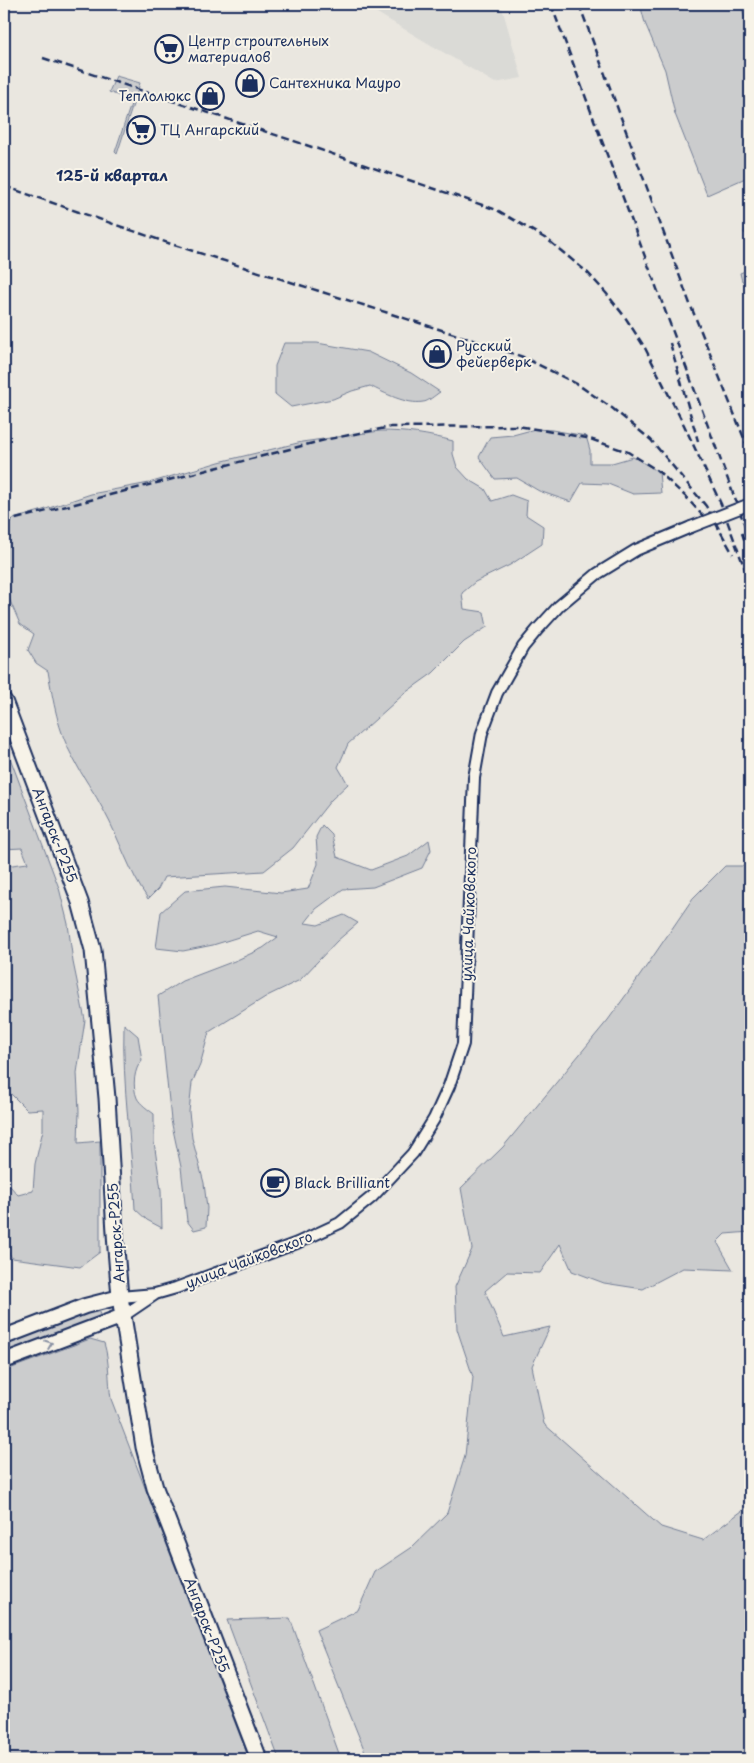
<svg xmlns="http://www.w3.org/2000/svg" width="754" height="1763" viewBox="0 0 754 1763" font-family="'Playpen Sans',sans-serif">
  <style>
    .built { fill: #dadad6 }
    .green { fill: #cbcccd; stroke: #737e96 }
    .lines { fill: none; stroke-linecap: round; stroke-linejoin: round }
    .street-casing { stroke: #1b2f5e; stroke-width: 14 }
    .secondary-casing { stroke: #1b2f5e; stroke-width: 18 }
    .primary-casing { stroke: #1b2f5e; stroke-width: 19 }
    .street { stroke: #f7f3e8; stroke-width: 10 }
    .secondary { stroke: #f7f3e8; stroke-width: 14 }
    .primary { stroke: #f7f3e8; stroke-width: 15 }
    .rail { stroke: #1b2f5e; stroke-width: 2.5; stroke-dasharray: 8 4; stroke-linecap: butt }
    .street-bridge-casing { stroke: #1b2f5e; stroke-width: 14; stroke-linecap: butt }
    .street-bridge { stroke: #f7f3e8; stroke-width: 10 }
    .oneway { stroke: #8991a3 }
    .labels { text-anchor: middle; stroke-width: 4; stroke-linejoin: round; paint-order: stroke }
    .poi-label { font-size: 14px; fill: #1b2f5e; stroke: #f7f3e8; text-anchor: start }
    .street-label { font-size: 14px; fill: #1b2f5e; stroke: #f7f3e8 }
    .neighbourhood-label { font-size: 15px; font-weight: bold; fill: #1b2f5e; stroke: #f7f3e8 }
  </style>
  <rect width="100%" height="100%" fill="#eae7e0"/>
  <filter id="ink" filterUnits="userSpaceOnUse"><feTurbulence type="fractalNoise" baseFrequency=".02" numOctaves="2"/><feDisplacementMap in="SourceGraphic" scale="10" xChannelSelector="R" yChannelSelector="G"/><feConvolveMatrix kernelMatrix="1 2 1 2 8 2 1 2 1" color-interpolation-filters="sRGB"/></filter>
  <g filter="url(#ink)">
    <polygon class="built" points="362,4 501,4 522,78 495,83"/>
    <g class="green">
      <polygon points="640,4 741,4 750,38 750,176 707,195 675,114 665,70 645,23"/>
      <polygon points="116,76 140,83 117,154 115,152 132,101 109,92"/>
      <polygon points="750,203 750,235 744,233"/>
      <polygon points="750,269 750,282 742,281 740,273"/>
      <path d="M284 343H317L368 352 411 373 440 392C435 395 428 402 423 402 407 405 384 393 370 386L352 391 333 399 291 407 275 394V366Z"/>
      <polygon points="535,429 552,430 586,436 590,450 590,463 612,463 633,457 659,472 661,493 633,494 608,484 582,483 571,502 539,491 517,478 495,479 479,457 490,437 513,435"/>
      <path d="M380 431C406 431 427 434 453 441V454L457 467 468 479 485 489 492 501 511 495 527 501 526 515 543 526 542 544 510 565 475 582 462 593 464 609 484 612 487 627 464 642 433 673 405 693 348 744 338 767 348 784 331 800 293 848 264 871 164 877 158 889 148 899C129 872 120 840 104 811 95 793 82 776 73 758 58 731 53 701 48 671L36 663 28 650 34 634 20 624 4 587V522L40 511 91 494 149 483 219 462 302 442Z"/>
      <polygon points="4,742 59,888 68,924 73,962 85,1020 77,1073 79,1111 78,1143 100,1141 100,1252 80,1267 12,1258 4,1245 4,1192 10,1186 18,1195 33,1191 35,1164 43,1130 43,1109 27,1110 7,1090 4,1081 4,866 28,863 22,848 4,849"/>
      <polygon points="322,825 332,835 337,857 371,870 408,856 429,840 431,850 422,868 373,887 343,889 316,909 305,923 318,925 344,915 358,923 337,941 300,980 267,996 209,1032 200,1065 192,1083 189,1112 192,1138 204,1183 207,1208 206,1227 194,1230 187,1221 181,1167 171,1120 158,996 182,981 237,960 263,948 278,937 258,931 213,945 183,951 156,948 161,912 185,891 225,887 281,893 308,889 318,864 316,837"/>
      <polygon points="725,866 750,866 750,1101 745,1107 748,1146 750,1148 750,1232 725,1234 717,1242 733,1270 683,1268 643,1289 604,1283 572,1271 560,1244 540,1273 507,1272 485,1291 504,1337 550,1327 532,1366 544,1424 661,1527 703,1540 750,1505 750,1759 368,1759 316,1630 358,1610 375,1572 411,1548 447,1513 465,1456 473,1377 457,1329 455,1287 472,1249 461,1188 503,1147 608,1020 639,977 693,898"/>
      <path d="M124 1024 138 1036 142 1060C134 1069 132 1086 137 1098 140 1104 149 1110 154 1114V1142L161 1190 162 1228 147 1220 135 1209C132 1148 122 1086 124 1024Z"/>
      <polygon points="97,1308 101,1317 4,1353 4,1342"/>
      <path d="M90 1339 104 1343C110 1363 108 1379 111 1399L249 1759H4V1371Z"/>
      <polygon points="290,1618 341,1759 279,1759 227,1620"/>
    </g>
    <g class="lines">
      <defs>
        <g id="street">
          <polyline points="120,1297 155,1294 176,1288 297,1243 340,1223 372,1197 413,1153 434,1119 449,1086 463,1044 474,778 482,733 497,693 523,647 537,630 559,606 597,574 636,550 691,527"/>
          <polyline points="123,1316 154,1295"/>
        </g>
        <g id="secondary">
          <polyline points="4,1337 85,1306 120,1297"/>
          <polyline points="4,1361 123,1316"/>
        </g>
        <polyline id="primary" points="4,701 80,902 93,950 107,1098 116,1249 120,1297 144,1447 155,1488 259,1759"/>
      </defs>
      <use href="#street" class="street-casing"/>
      <use href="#secondary" class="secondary-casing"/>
      <use href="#primary" class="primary-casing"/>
      <use href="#street" class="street"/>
      <use href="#secondary" class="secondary"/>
      <use href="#primary" class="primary"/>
      <g class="rail">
        <polyline points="551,4 750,539"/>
        <polyline points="579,4 690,304 750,453"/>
        <polyline points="43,58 306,145 497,210 548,240 588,273 606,293 625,317 645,348 684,425 721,504 750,583"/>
        <polyline points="4,186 171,244 492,346 523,357 577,384 612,408 651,440 706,506 733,554"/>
        <polyline points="670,343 698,441"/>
        <polyline points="4,522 329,439 391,427 518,426 587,438 628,452 658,471 685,496 712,526"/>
        <polyline points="742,533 750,556"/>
      </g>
      <defs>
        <polyline id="street-bridge" points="691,527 750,504"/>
      </defs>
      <use href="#street-bridge" class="street-bridge-casing"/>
      <use href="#street-bridge" class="street-bridge"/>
    </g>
    <defs><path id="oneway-chevron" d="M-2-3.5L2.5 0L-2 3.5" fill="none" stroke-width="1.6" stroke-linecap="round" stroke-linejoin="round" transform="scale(1.25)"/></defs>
    <use class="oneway" href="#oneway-chevron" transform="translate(49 1344) rotate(-21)"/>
  </g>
  <defs>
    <symbol id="supermarket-ring" viewBox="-11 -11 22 22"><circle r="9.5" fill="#f7f3e8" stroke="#1b2f5e" stroke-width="1.5"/><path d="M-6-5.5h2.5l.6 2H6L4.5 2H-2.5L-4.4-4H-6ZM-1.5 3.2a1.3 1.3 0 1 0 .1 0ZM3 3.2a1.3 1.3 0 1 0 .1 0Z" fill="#1b2f5e"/></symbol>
    <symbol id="shop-ring" viewBox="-11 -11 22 22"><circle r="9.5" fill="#f7f3e8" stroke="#1b2f5e" stroke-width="1.5"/><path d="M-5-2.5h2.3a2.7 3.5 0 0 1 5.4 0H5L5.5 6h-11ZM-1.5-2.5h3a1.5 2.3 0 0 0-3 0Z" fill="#1b2f5e"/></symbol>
    <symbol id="cafe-ring" viewBox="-11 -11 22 22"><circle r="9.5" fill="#f7f3e8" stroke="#1b2f5e" stroke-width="1.5"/><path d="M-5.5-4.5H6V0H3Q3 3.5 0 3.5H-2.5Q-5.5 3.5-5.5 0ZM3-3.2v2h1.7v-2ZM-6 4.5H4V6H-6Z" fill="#1b2f5e"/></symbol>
  </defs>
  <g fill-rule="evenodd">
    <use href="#supermarket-ring" x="153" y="33" width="32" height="32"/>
    <use href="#shop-ring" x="234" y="67" width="32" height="32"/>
    <use href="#shop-ring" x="194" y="80" width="32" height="32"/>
    <use href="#supermarket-ring" x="125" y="114" width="32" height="32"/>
    <use href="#shop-ring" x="421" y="338" width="32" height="32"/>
    <use href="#cafe-ring" x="259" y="1167" width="32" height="32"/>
  </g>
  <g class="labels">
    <g class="poi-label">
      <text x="188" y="46">Центр строительных<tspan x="188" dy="16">материалов</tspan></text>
      <text x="269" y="88">Сантехника Мауро</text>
      <text x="191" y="101" text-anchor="end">Теплолюкс</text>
      <text x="160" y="135">ТЦ Ангарский</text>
      <text x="456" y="351">Русский<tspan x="456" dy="16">фейерверк</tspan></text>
      <text x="294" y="1188">Black Brilliant</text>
    </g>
    <g class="street-label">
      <text transform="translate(55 835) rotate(69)" y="5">Ангарск-Р255</text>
      <text transform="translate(469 914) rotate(-88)" y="5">улица Чайковского</text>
      <text transform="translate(116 1233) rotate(-94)" y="5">Ангарск-Р255</text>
      <text transform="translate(249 1260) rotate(-21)" y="5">улица Чайковского</text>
      <text transform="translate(207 1625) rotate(69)" y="5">Ангарск-Р255</text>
    </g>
    <g class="neighbourhood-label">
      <text x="112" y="181">125-й квартал</text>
    </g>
  </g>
  <rect width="754" height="1763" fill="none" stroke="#f7f3e8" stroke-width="20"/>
  <rect x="10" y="10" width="734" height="1743" fill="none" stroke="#1b2f5e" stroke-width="2" filter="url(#ink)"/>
</svg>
